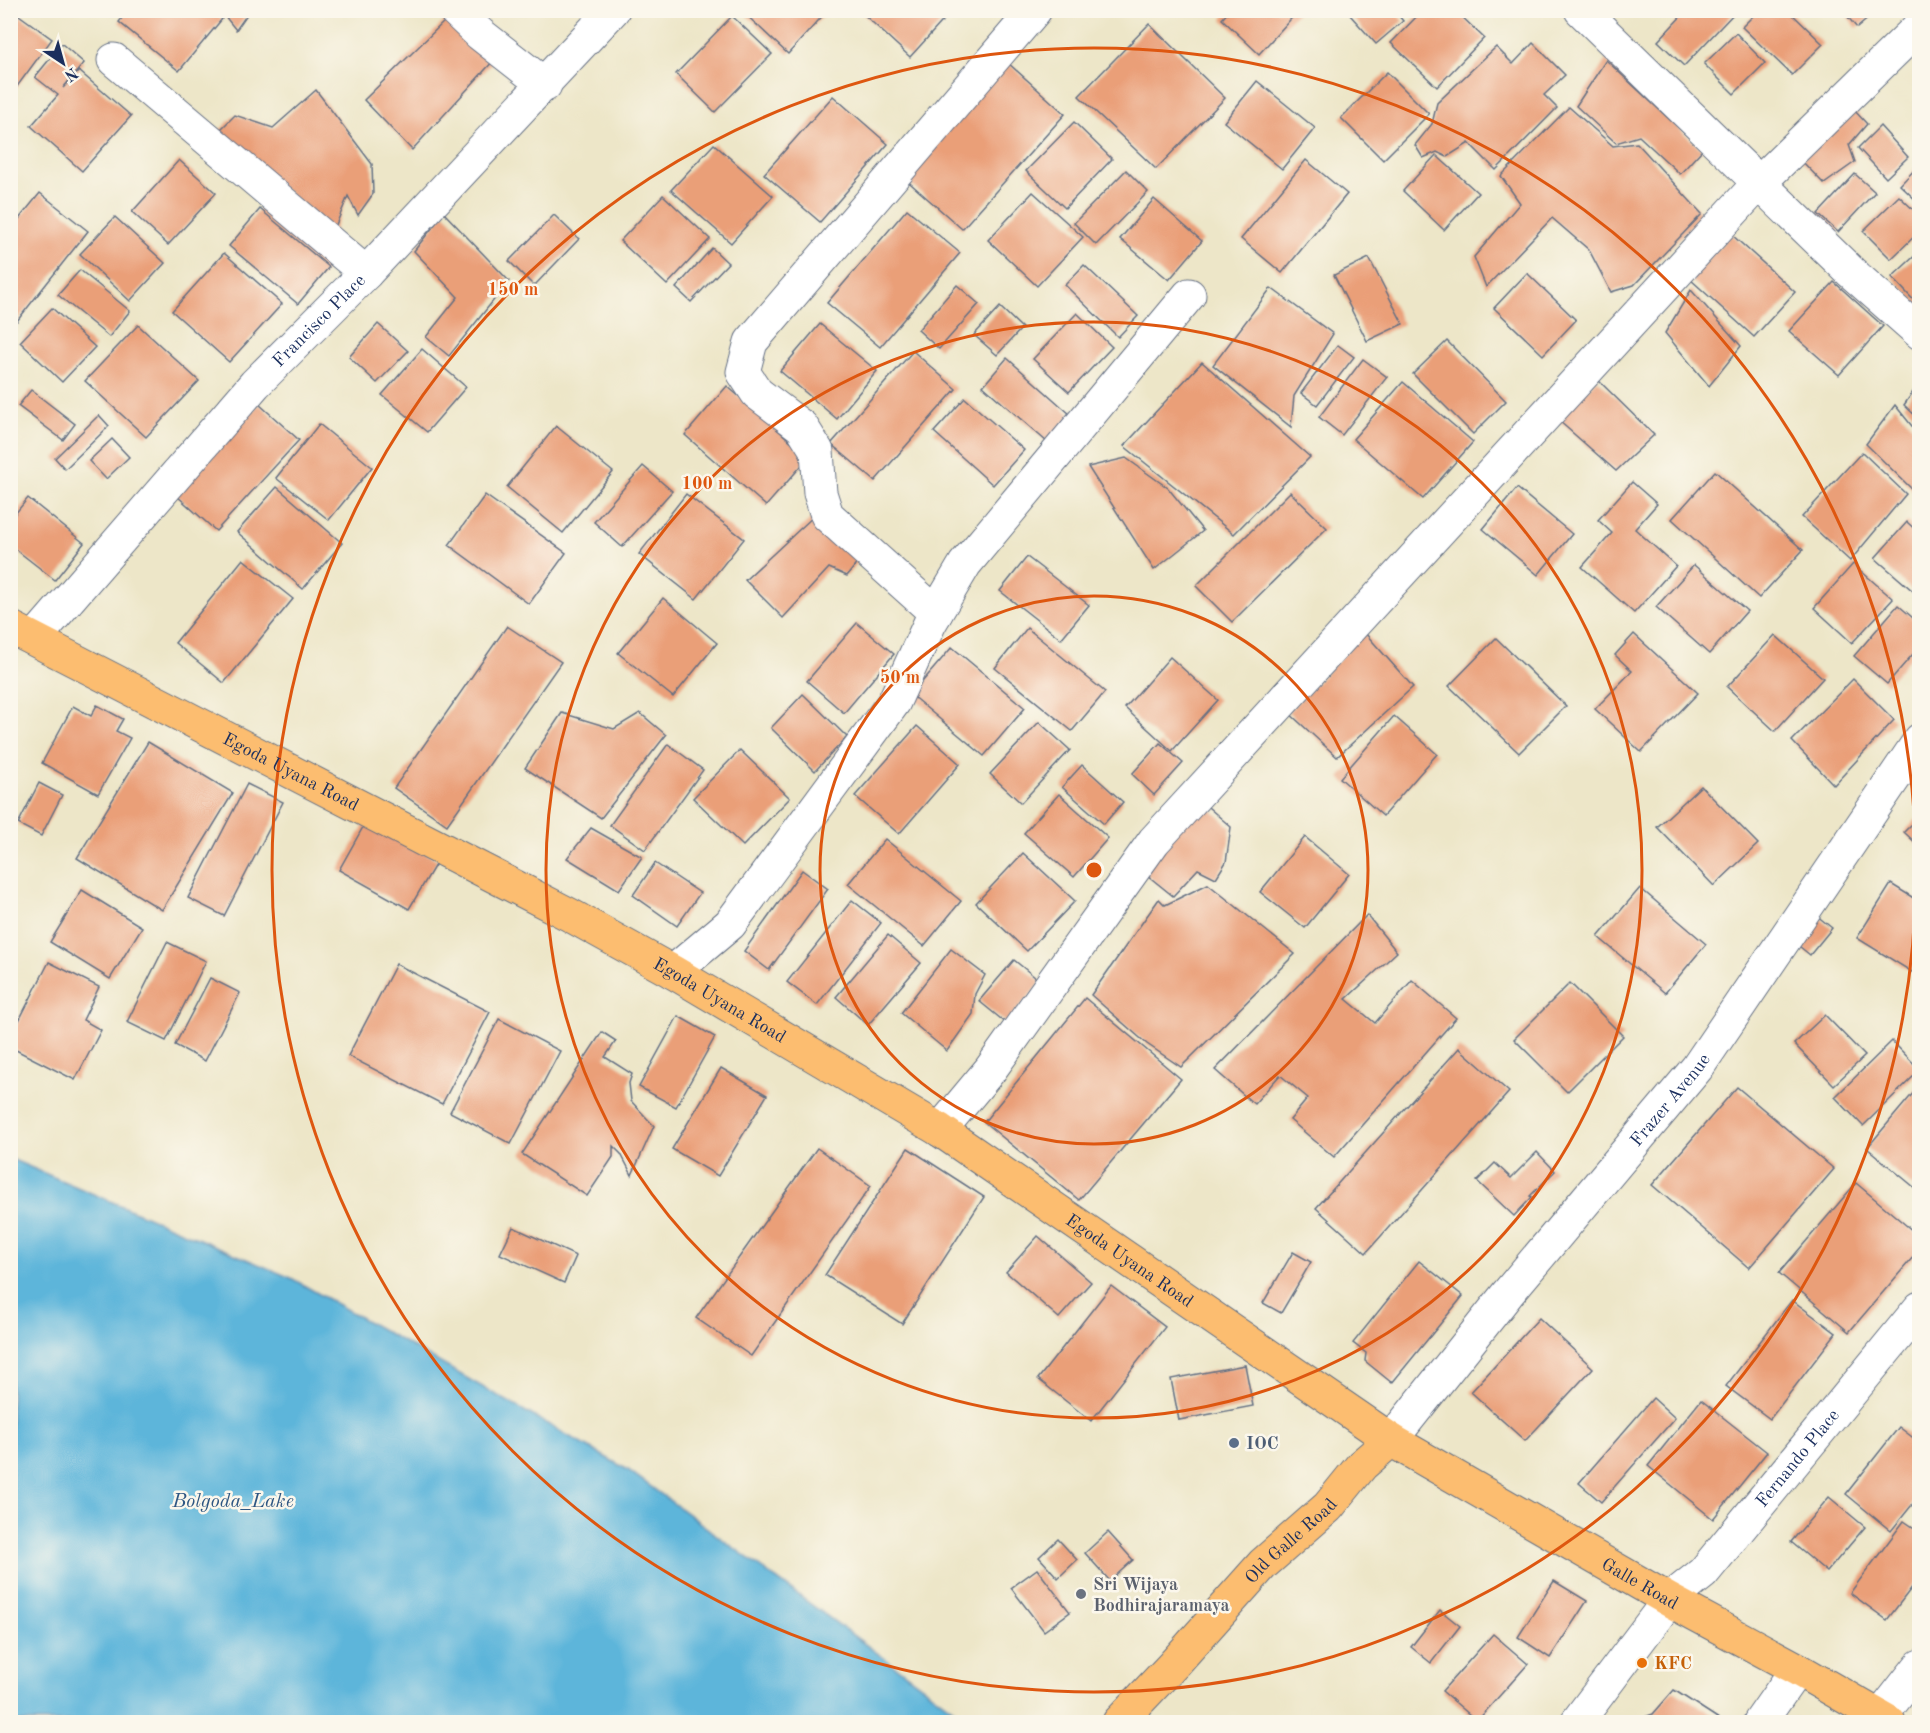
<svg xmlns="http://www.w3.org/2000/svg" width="1930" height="1733" viewBox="0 0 1930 1733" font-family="'Old Standard TT',serif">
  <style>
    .water { fill: #5db5da; stroke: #3c729c; stroke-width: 1.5 }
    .building { fill: #ea9f78 }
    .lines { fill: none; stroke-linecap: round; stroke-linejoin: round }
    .minor-casing { stroke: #646f83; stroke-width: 35 }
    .major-casing { stroke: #646f83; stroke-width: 35 }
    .highway-casing { stroke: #646f83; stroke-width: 35 }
    .minor { stroke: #fff; stroke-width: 33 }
    .major { stroke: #fcbd6f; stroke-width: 33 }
    .highway { stroke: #fcbd6f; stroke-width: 33 }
    .ring { fill: none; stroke: #de5710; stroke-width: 3 }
    .service-dot { fill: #5c6f8a; stroke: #fbf7ec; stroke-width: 2 }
    .worship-dot { fill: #6b7280; stroke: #fbf7ec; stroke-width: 2 }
    .food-dot { fill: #e8710a; stroke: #fbf7ec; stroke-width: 2 }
    .labels { text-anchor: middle; stroke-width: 5; stroke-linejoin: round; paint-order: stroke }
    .street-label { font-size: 18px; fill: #1b2f5e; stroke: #fbf7ec }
    .service-label { font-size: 18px; font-weight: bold; fill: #4e5e75; stroke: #fbf7ec; text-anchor: start }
    .worship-label { font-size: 18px; font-weight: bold; fill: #5b616d; stroke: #fbf7ec; text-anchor: start }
    .food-label { font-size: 18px; font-weight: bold; fill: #c56008; stroke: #fbf7ec; text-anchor: start }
    .water-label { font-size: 20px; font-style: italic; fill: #2f5783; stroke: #fbf7ec }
    .centre { fill: #de5710; stroke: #fbf7ec; stroke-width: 3 }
    .ring-label { font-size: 18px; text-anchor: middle; font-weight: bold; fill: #de5710; stroke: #fbf7ec; stroke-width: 5; stroke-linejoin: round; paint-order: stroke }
  </style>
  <rect width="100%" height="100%" fill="#fbf7ec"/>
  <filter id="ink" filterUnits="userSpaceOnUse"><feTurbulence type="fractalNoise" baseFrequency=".0167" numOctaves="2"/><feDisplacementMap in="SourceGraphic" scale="12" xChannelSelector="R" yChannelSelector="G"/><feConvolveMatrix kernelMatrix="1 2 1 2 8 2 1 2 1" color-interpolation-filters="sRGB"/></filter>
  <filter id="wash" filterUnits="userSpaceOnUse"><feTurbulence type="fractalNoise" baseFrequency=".008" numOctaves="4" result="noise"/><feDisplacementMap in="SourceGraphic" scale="24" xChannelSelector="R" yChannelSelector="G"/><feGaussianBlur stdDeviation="1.35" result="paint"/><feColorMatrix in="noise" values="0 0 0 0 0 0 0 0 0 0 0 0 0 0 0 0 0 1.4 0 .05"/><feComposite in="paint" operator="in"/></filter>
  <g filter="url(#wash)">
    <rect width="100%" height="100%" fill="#ede6c8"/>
    <polygon class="water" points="11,1159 291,1278 628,1470 971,1722 11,1722"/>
    <g id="blocks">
      <g class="building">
        <polygon points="12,10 52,39 10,96 10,13"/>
        <polygon points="128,10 212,10 222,19 179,71 119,22"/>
        <polygon points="220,10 250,10 236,30"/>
        <polygon points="741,10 828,10 788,54"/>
        <polygon points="859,10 947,10 950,13 910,57"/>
        <polygon points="1230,10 1299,10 1259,54 1222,19"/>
        <polygon points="1355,10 1394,10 1403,21 1376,44 1350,15"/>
        <polygon points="1423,10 1455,10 1484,38 1437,87 1391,43"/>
        <polygon points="1687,10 1737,10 1684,66 1658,41"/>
        <polygon points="1759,10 1788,10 1823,44 1792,75 1742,27"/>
        <polygon points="1842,10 1878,10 1857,28"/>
        <polygon points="451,15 495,59 412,150 364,100"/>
        <polygon points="732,16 772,54 715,112 676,74"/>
        <polygon points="1149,24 1225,98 1156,169 1079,96"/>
        <polygon points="1736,33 1765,63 1734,94 1704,64"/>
        <polygon points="1533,43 1565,75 1544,95 1557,108 1496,170 1469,143 1447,157 1437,152 1423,158 1415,145 1432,124 1437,103 1496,47 1513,64"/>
        <polygon points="62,44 84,63 63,88 79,71 131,116 82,171 31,126 58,95 35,77"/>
        <polygon points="1606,60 1702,150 1680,174 1639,136 1616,143 1576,106"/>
        <polygon points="1007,62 1065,114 962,229 903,177"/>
        <polygon points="1387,72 1429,114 1383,160 1341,118"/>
        <polygon points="1257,81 1315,128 1282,169 1224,122"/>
        <polygon points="316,90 372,164 373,194 358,215 348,196 333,232 218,132 235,115 273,128"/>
        <polygon points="833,96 888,144 820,222 764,174"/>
        <polygon points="1569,107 1613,146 1637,143 1702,214 1634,285 1611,292 1589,250 1552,218 1486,287 1474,257 1520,203 1501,176"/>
        <polygon points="1854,110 1867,124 1849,145 1855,162 1824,184 1801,160"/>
        <polygon points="1074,122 1112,159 1065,208 1026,171"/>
        <polygon points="1880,126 1908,157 1886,178 1858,148"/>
        <polygon points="714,144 773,196 731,243 671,190"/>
        <polygon points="1436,155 1478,193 1444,230 1403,191"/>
        <polygon points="179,160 216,193 168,245 132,212"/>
        <polygon points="1306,160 1347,194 1282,273 1241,239"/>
        <polygon points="1920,164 1920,204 1900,185"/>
        <polygon points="1126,170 1148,192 1096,245 1074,223"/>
        <polygon points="1855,174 1875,192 1838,232 1818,214"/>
        <polygon points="1033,192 1083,237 1037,286 988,240"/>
        <polygon points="40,193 88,231 17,321 10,317 10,230"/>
        <polygon points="663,195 710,239 667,285 620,241"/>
        <polygon points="1899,196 1920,216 1920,231 1891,259 1863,231"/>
        <polygon points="1154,199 1202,241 1169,280 1120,239"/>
        <polygon points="260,209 329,267 298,304 229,246"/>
        <polygon points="907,209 960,253 880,347 827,303"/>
        <polygon points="444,213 509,281 449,356 426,337 458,297 414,251"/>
        <polygon points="554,215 579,239 534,286 509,261"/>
        <polygon points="115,217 165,263 130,301 80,254"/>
        <polygon points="1731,234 1795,292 1754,337 1690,279"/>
        <polygon points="712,248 728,263 691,302 676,288"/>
        <polygon points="1920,251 1920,307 1892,277"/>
        <polygon points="224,253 282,304 229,362 172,311"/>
        <polygon points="1369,258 1403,324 1367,341 1334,275"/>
        <polygon points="1084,265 1138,316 1118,337 1065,285"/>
        <polygon points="80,270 130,311 109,337 58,295"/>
        <polygon points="1527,273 1576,320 1543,355 1494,308"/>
        <polygon points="1834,282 1883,326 1839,375 1789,331"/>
        <polygon points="957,285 979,304 939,349 918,330"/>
        <polygon points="1271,288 1333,334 1294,396 1291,427 1213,365"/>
        <polygon points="1691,290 1741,346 1709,386 1665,333"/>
        <polygon points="1000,307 1022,328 997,355 974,335"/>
        <polygon points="52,308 95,347 62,382 20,342"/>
        <polygon points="1077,313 1112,347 1069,392 1033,359"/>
        <polygon points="378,324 408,351 377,383 349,357"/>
        <polygon points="820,324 877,371 837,419 780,371"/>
        <polygon points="138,325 199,381 146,437 85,381"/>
        <polygon points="1447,341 1506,401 1473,434 1413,374"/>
        <polygon points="1338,345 1354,357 1317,405 1301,393"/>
        <polygon points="422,349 466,387 427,432 382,395"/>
        <polygon points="913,351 956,389 875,481 831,444"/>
        <polygon points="1007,358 1071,415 1047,442 983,386"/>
        <polygon points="1363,359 1387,377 1342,435 1319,417"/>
        <polygon points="1202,362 1310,457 1234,534 1124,446"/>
        <polygon points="1597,379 1654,435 1616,471 1558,420"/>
        <polygon points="1403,382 1473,442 1423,499 1353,439"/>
        <polygon points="1920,382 1920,420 1904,405"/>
        <polygon points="727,386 809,457 766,506 685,435"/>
        <polygon points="31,390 75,424 63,440 18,406"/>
        <polygon points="965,398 1024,450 993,485 934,432"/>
        <polygon points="259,404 299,440 216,531 176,495"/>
        <polygon points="1895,405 1920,436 1918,495 1866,444"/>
        <polygon points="99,415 109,426 65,469 55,458"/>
        <polygon points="319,424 372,467 329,520 276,478"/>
        <polygon points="556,426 613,472 563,533 507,487"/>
        <polygon points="112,439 129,457 106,479 89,461"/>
        <polygon points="1862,452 1906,494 1850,561 1802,517"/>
        <polygon points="1126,458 1168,488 1203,531 1154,570 1088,467"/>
        <polygon points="643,466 672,491 622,547 594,522"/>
        <polygon points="1715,471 1803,550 1759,598 1672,519"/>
        <polygon points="1632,482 1657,504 1635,529 1676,566 1634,613 1582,567 1612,533 1598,520"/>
        <polygon points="277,487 342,543 303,589 237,532"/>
        <polygon points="1517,488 1572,534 1538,575 1483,529"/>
        <polygon points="1290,492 1327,528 1232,622 1196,586"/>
        <polygon points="686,494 744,539 696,599 639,554"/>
        <polygon points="485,495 566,553 529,604 449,545"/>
        <polygon points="28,498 84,543 55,580 10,545 10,520"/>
        <polygon points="815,515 858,562 847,576 829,568 783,618 745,580"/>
        <polygon points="1907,522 1920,534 1920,597 1875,558"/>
        <polygon points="1027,557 1089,605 1061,639 1000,591"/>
        <polygon points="243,559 293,599 224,683 175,643"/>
        <polygon points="1853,564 1893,599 1852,643 1814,608"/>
        <polygon points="1694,565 1747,611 1709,654 1656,607"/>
        <polygon points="663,598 717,643 673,697 618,653"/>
        <polygon points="1898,605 1920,624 1920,646 1887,684 1854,656"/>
        <polygon points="857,623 894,654 844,713 807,681"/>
        <polygon points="507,626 561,662 447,825 394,788"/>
        <polygon points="1027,628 1105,692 1072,731 995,668"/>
        <polygon points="1365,633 1413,687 1337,757 1288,712"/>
        <polygon points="1634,634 1698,693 1641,752 1595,709 1632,671 1615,655"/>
        <polygon points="1775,635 1823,678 1775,731 1727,687"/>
        <polygon points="1496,638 1566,706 1519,753 1449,686"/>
        <polygon points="952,647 1025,708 984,756 911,695"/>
        <polygon points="1170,657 1218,700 1172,751 1125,708"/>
        <polygon points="1853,679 1894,720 1834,785 1792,741"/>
        <polygon points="803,694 847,737 815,771 771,728"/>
        <polygon points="97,705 123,719 116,731 130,738 98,794 42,763 73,706 91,716"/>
        <polygon points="562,713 614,729 640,713 666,735 601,818 525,768"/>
        <polygon points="1394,716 1437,754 1383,816 1340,778"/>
        <polygon points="1039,722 1070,750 1021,803 990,774"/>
        <polygon points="917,726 960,764 899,834 855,796"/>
        <polygon points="148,742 233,793 162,910 77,858"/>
        <polygon points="1160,743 1183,763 1154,795 1132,774"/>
        <polygon points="668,744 703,770 645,850 610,825"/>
        <polygon points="740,750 790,798 743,846 693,798"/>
        <polygon points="1082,765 1123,802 1104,824 1062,787"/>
        <polygon points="39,783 62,795 41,836 18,824"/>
        <polygon points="247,784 283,802 224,916 188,898"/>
        <polygon points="1701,786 1758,844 1714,886 1657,827"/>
        <polygon points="1059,794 1108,838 1074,877 1024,833"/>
        <polygon points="1201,801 1231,827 1226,862 1216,878 1198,869 1173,896 1142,871"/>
        <polygon points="1920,816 1920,847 1904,832"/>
        <polygon points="367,820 438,860 409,909 339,870"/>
        <polygon points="591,828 642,857 619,890 567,858"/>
        <polygon points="1305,837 1349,874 1305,928 1260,892"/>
        <polygon points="885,839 961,901 924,946 848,884"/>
        <polygon points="1023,853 1075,901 1027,951 976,903"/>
        <polygon points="655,863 700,893 677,926 633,895"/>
        <polygon points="802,870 828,889 769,970 744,951"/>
        <polygon points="1208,884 1295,954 1181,1067 1147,1044 1091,995 1159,899 1165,905"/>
        <polygon points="1891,884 1920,902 1920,977 1857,938"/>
        <polygon points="1640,888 1706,944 1665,993 1598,937"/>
        <polygon points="82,890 142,927 110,979 50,942"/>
        <polygon points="852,900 881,923 817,1005 787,982"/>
        <polygon points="1367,915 1397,952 1346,999 1375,1023 1412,980 1456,1018 1334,1157 1290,1120 1308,1098 1280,1075 1254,1104 1215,1070"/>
        <polygon points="1816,915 1832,928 1810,955 1794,942"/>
        <polygon points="888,935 921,963 868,1025 836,997"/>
        <polygon points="167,942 206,961 166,1041 127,1022"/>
        <polygon points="951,949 985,975 975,994 973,1014 947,1051 901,1013"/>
        <polygon points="1014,960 1041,982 1006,1023 979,1001"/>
        <polygon points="49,962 99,987 83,1020 101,1030 75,1080 10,1047 10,1038"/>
        <polygon points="396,964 490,1012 442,1104 348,1056"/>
        <polygon points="210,978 240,993 205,1061 175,1045"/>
        <polygon points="1570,983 1623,1036 1567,1092 1514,1039"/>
        <polygon points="1085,998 1181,1079 1079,1200 984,1122"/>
        <polygon points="1825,1015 1865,1056 1834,1085 1794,1044"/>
        <polygon points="678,1016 715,1037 676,1107 639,1087"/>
        <polygon points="499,1019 560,1051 511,1144 450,1112"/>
        <polygon points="602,1032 616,1041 605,1057 632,1074 629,1083 631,1101 654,1126 632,1175 621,1154 613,1146 613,1157 587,1196 522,1154"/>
        <polygon points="1892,1041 1920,1070 1863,1126 1835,1097"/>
        <polygon points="1459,1048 1509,1092 1366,1253 1316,1208"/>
        <polygon points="721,1068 767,1095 718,1176 672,1149"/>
        <polygon points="1920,1085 1920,1192 1867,1148"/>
        <polygon points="1737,1087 1834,1169 1749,1268 1652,1185"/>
        <polygon points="817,1148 871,1186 751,1356 696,1318"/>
        <polygon points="908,1148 984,1197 902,1324 825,1275"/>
        <polygon points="1537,1152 1555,1171 1530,1196 1532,1197 1514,1216 1477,1181 1495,1163 1511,1178"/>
        <polygon points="1856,1183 1920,1237 1920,1249 1849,1332 1779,1273"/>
        <polygon points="513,1227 576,1256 564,1283 500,1254"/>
        <polygon points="1038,1236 1091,1282 1059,1318 1006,1272"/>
        <polygon points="1293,1252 1311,1262 1281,1313 1263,1303"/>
        <polygon points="1419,1261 1463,1296 1392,1383 1365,1361 1366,1353 1353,1343"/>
        <polygon points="1111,1286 1165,1327 1091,1421 1038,1379"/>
        <polygon points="1792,1300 1836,1333 1770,1419 1726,1386"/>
        <polygon points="1539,1318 1593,1368 1525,1441 1471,1392"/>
        <polygon points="1245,1365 1253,1406 1179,1420 1171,1379"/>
        <polygon points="1653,1398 1675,1418 1601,1502 1579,1483"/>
        <polygon points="1701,1400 1767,1452 1713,1519 1648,1466"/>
        <polygon points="1899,1427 1920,1443 1920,1495 1891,1531 1846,1494"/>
        <polygon points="1829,1497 1865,1527 1827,1572 1791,1542"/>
        <polygon points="1904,1521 1920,1532 1920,1577 1887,1620 1850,1593"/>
        <polygon points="1108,1532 1133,1560 1110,1581 1085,1553"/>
        <polygon points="1058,1539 1077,1560 1058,1578 1039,1557"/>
        <polygon points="1037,1569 1070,1612 1044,1631 1011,1588"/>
        <polygon points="1554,1581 1587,1601 1550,1658 1518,1637"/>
        <polygon points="1440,1610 1460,1626 1431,1663 1411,1647"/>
        <polygon points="1493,1634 1528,1664 1477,1721 1442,1691"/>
        <polygon points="1674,1690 1722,1721 1721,1722 1631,1722 1653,1714"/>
      </g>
    </g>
  </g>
  <g filter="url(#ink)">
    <use href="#blocks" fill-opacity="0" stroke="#646f83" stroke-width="1.5"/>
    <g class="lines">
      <defs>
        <g id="minor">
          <polyline points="455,10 480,34 545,85"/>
          <polyline points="1581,10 1851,272 1920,333"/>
          <polyline points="114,60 366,273"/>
          <polyline points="936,613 827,515 820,493 817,451 802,427 757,393 743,372 751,342 1035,10"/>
          <path id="s1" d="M35 638 255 384 366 273 613 10"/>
          <polyline points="673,972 730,924 894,702 930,623 965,564 1189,295"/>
          <polyline points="940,1130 990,1070 1154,841 1759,183 1920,26"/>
          <path id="s2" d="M1391 1440 1508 1293 1697 1068 1920 740"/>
          <polyline points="1880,1717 1920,1666"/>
          <path id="s3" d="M1577 1722 1669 1600 1703 1573 1920 1308"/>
          <polyline points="1760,1722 1797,1669"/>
        </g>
        <g id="major">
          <path id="s4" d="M10 627 570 915 673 972 940 1130 1391 1440"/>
        </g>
        <g id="highway">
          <path id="s5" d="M1119 1722 1173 1665 1263 1564 1328 1507 1362 1465 1391 1440 1669 1600 1797 1669 1889 1722"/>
        </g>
      </defs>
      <use href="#minor" class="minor-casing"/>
      <use href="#major" class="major-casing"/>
      <use href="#highway" class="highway-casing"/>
      <use href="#minor" class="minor"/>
      <use href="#major" class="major"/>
      <use href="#highway" class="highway"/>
    </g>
  </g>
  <g class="ring">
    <circle cx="1094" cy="870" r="274"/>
    <circle cx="1094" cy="870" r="548"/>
    <circle cx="1094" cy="870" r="822"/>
  </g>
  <circle class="service-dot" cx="1234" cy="1443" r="6"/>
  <circle class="worship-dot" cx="1081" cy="1594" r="6"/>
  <circle class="food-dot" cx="1642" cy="1663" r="6"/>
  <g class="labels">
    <g class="street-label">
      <text dy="6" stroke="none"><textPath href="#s1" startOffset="426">Francisco Place</textPath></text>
      <text dy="6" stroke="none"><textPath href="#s4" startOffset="316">Egoda Uyana Road</textPath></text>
      <text dy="6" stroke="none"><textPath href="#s4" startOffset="802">Egoda Uyana Road</textPath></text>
      <text dy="6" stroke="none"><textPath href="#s2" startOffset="440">Frazer Avenue</textPath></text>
      <text dy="6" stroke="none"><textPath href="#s4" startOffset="1288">Egoda Uyana Road</textPath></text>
      <text dy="6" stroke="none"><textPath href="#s3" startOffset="345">Fernando Place</textPath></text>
      <text dy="6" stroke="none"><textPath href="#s5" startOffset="250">Old Galle Road</textPath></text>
      <text dy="6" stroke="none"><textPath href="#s5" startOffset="680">Galle Road</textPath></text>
    </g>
    <g class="service-label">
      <text x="1246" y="1449">IOC</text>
    </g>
    <g class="worship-label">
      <text x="1093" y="1590">Sri Wijaya<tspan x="1093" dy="21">Bodhirajaramaya</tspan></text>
    </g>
    <g class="food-label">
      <text x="1654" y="1669">KFC</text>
    </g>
    <g class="water-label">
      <text x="233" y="1507">Bolgoda_Lake</text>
    </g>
  </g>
  <circle cx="1094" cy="870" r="9" class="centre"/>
  <g class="ring-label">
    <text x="513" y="295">150 m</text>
    <text x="707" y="489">100 m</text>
    <text x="900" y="683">50 m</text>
  </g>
  <rect width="1930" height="1733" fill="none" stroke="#fbf7ec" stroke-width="36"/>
  <g transform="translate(63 63) rotate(144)" stroke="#fbf7ec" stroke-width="4.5" paint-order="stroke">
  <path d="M0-4.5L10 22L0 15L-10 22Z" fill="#1b2f5e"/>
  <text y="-9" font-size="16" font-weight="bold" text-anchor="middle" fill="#1b2f5e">N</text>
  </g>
</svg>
